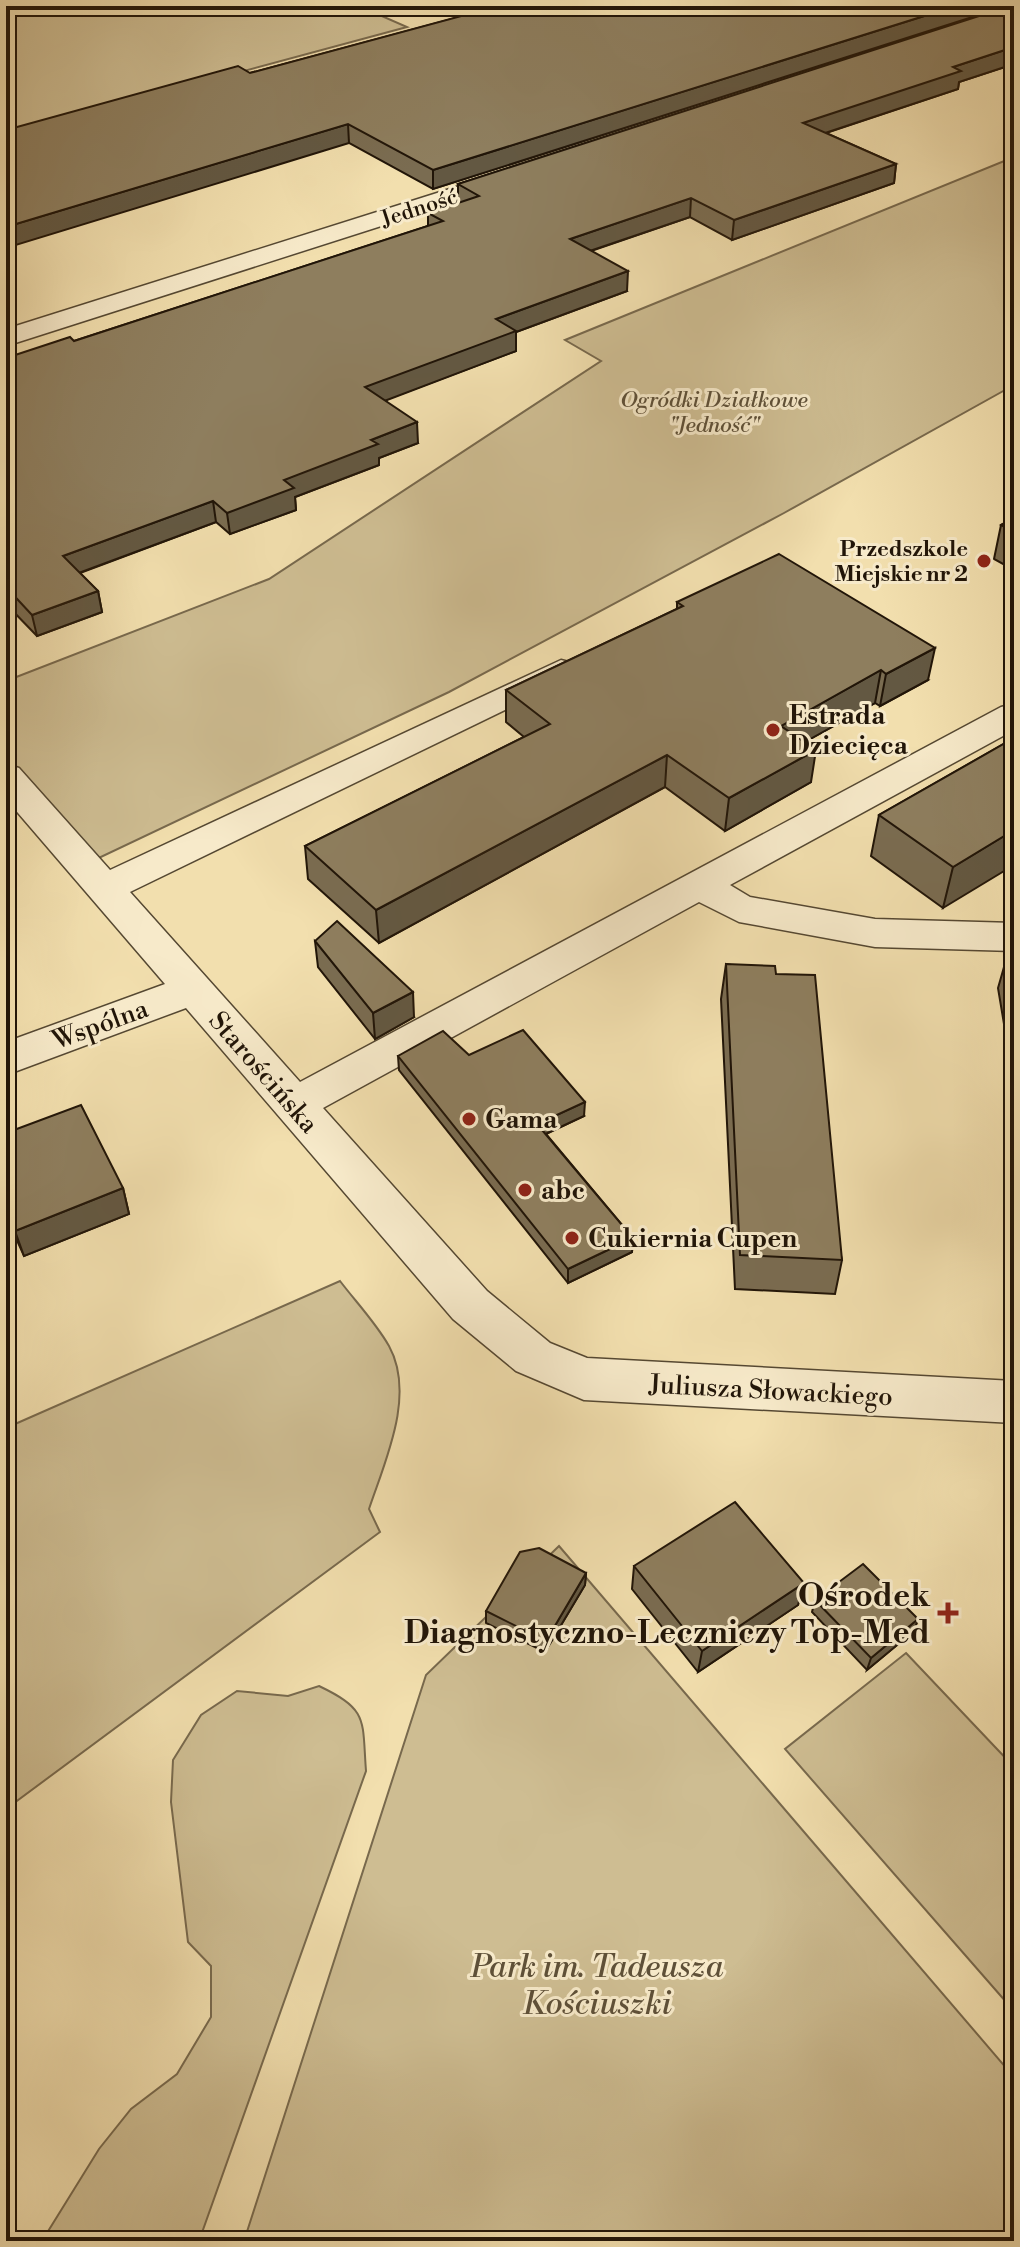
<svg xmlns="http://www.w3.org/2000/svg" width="1020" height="2247" viewBox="0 0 1020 2247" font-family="'Libre Bodoni',serif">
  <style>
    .green { fill: #cebd92; stroke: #78694d; stroke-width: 2 }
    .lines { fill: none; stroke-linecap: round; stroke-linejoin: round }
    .minor-casing { stroke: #554832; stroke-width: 3 }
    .minor { fill: #f7eaca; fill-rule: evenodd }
    .wall { fill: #7a6c51; stroke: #211508; stroke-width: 2 }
    .shaded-wall { fill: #635842; stroke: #211508; stroke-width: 2 }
    .building { fill: #8e7e5e; stroke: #211508; stroke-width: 2 }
    .poi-dot { fill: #8f2418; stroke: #f7eaca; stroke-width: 3 }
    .labels { text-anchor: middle; stroke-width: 6; stroke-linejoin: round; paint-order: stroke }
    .far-street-label { font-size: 22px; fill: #211508; stroke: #f7eaca }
    .far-park-label { font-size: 22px; font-style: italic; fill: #5e5038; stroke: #f7eaca }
    .far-poi-label { font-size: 22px; font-weight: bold; fill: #211508; stroke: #f7eaca; text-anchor: end }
    .poi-label { font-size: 26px; font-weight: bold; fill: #211508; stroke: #f7eaca; text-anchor: start }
    .street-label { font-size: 26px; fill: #211508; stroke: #f7eaca }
    .near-poi-label { font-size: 32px; font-weight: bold; fill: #211508; stroke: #f7eaca; text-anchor: end }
    .near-park-label { font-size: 32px; font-style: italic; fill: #5e5038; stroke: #f7eaca }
  </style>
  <rect width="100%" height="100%" fill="#f2dfae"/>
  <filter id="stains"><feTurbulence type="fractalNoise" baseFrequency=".0025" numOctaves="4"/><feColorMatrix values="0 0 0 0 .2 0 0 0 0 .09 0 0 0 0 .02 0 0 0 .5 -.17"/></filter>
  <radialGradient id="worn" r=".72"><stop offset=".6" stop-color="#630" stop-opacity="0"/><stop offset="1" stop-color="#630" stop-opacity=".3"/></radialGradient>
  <g class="green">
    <polygon points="6,6 359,6 407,27 6,135"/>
    <polygon points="1014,157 1014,385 784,513 449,692 84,865 6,776 6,681 269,579 601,361 565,340"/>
    <path d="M340 1281C356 1302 376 1323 389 1346 416 1395 385 1461 369 1509L380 1532 6 1809V1428Z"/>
    <polygon points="559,1546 1014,2077 1014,2241 244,2241 426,1675"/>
    <polygon points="906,1653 1014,1767 1014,2011 785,1749"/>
    <path d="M319 1686C369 1710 362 1719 366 1771L199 2241H42L99 2149 131 2109 177 2074 211 2017V1966L188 1942 171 1802 173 1760 201 1715 237 1691 288 1696Z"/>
  </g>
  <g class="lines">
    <defs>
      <g id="minor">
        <polygon points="513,169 525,176 522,181 6,346 6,329"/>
        <polygon points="561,660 573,663 578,670 573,677 130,892 300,1082 1001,707 1014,704 1014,730 730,885 750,897 875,919 1014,923 1014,951 875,947 739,922 699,902 323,1108 487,1291 550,1343 587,1358 1014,1381 1014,1423 584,1400 516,1371 453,1319 186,1008 6,1075 6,1042 165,984 6,799 6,764 19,768 110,870"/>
      </g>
    </defs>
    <use href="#minor" class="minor-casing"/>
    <use href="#minor" class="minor"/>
  </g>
  <g class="wall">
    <polygon points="481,6 1007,6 433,189 349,143 250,73 474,13 474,8"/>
    <polygon points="1014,6 1014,64 959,82 958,89 826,133 896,164 894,183 732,240 690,217 591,251 627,291 516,332 516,351 385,400 418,443 379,458 379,465 295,497 296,510 230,534 216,522 80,573 98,591 102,612 37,636 6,604 6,358 74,341 428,226 428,213 458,203 458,184"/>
    <polygon points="1014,518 1014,570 994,559 1001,525"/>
    <polygon points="677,602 928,680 880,706 875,703 805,742 811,782 725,831 665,787 379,943 308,879 305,846 524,737 506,722 506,690 677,609"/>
    <polygon points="1014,738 943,908 871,856 879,815"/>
    <polygon points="315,941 414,1017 375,1039 318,967"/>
    <polygon points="1008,953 1014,953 1014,1084 998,988"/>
    <polygon points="726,964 776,974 842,1260 835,1294 735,1289 721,999"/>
    <polygon points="469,1055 584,1116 546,1134 633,1238 632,1252 568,1283 399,1070 398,1056"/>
    <polygon points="6,1133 123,1188 129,1214 24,1256 6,1216"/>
    <polygon points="634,1566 804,1583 798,1605 698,1672 632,1589"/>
    <polygon points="586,1573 585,1585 545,1652 486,1623 486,1611"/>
    <polygon points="815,1600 918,1619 914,1631 867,1670 812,1612"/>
  </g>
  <g class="shaded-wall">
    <polygon points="956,6 1007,6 433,189 433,170"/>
    <polygon points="1014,47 1014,64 959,82 958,89 801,141 803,123 953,67"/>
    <polygon points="348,124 349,143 6,248 6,227"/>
    <polygon points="896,164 894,183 732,240 734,220"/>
    <polygon points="691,198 690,217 569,258 570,239"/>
    <polygon points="628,271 627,291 516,332 516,351 366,408 365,387 496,319"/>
    <polygon points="417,422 418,443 379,458 379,465 295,497 296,510 230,534 227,513 284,480 371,440"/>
    <polygon points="213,501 216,522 68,577 63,556"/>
    <polygon points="98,591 102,612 37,636 32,615"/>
    <polygon points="935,648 928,680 880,706 886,674"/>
    <polygon points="881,670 875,703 776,758 781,726"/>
    <polygon points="816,750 811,782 725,831 729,798"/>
    <polygon points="667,755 665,787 379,943 376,910"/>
    <polygon points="1014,830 1014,865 943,908 953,867"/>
    <polygon points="413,992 414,1017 375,1039 373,1013"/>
    <polygon points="585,1102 584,1116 537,1138 537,1124"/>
    <polygon points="123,1188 129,1214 24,1256 15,1231"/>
    <polygon points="633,1238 632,1252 568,1283 568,1269"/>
    <polygon points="586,1573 585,1585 545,1652 546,1641"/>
    <polygon points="804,1583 798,1605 698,1672 702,1651"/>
    <polygon points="918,1619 914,1631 867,1670 871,1658"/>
  </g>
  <g class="building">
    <polygon points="481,6 956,6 433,170 348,124 6,227 6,130 238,66 250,73 480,11 474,8"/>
    <polygon points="1010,6 1014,6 1014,47 953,67 961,71 803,123 896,164 734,220 691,198 570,239 628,271 496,319 516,331 365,387 417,422 371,440 378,444 284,480 294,488 227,513 213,501 63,556 98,591 32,615 6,587 6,358 70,337 74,341 443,221 428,213 479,196 458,184"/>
    <polygon points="1014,518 1014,532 1001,525"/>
    <polygon points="779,554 935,648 886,674 881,670 781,726 816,750 729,798 667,755 376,910 305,846 550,724 506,690 683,606 677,602"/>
    <polygon points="1014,738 1014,830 953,867 879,815"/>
    <polygon points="337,921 413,992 373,1013 315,941"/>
    <polygon points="1008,953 1014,953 1014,988"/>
    <polygon points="726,964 775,966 776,974 815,975 842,1260 740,1255"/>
    <polygon points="523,1030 585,1102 537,1124 633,1238 568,1269 398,1056 443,1031 469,1055"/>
    <polygon points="81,1105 123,1188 15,1231 6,1210 6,1133"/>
    <polygon points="735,1502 804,1583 702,1651 634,1566"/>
    <polygon points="539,1548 586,1573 546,1641 486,1611 520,1552"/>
    <polygon points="863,1564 918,1619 871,1658 815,1600"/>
  </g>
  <g class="poi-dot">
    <circle cx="984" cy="561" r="8"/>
    <circle cx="773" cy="730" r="8"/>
    <circle cx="469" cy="1119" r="8"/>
    <circle cx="525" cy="1190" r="8"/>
    <circle cx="572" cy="1238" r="8"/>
    <path d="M944 1601h8v8h8v8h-8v8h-8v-8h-8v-8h8z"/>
  </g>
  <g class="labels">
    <g class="far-street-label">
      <text transform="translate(419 207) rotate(-18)" y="8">Jedność</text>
    </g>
    <g class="far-park-label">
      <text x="714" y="407">Ogródki Działkowe<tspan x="714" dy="25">"Jedność"</tspan></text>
    </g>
    <g class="far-poi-label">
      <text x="968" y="556">Przedszkole<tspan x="968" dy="25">Miejskie nr 2</tspan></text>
    </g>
    <g class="poi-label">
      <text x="789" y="724">Estrada<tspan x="789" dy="30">Dziecięca</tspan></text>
      <text x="485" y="1128">Gama</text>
      <text x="541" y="1199">abc</text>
      <text x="588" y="1247">Cukiernia Cupen</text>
    </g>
    <g class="street-label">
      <text transform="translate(100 1024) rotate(-20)" y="9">Wspólna</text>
      <text transform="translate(264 1072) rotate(49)" y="9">Starościńska</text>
      <text transform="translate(771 1390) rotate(3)" y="9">Juliusza Słowackiego</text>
    </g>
    <g class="near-poi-label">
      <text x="930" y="1606">Ośrodek<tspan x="930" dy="37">Diagnostyczno-Leczniczy Top-Med</tspan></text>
    </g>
    <g class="near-park-label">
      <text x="597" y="1977">Park im. Tadeusza<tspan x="597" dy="37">Kościuszki</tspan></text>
    </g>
  </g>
  <rect width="1020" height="2247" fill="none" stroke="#f2dfae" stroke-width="32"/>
  <rect x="8" y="8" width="1004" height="2231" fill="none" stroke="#211508" stroke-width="4"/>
  <rect x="16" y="16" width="988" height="2215" fill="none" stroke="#211508" stroke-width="2"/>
  <rect width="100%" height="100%" filter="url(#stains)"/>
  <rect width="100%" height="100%" fill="url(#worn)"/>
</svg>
